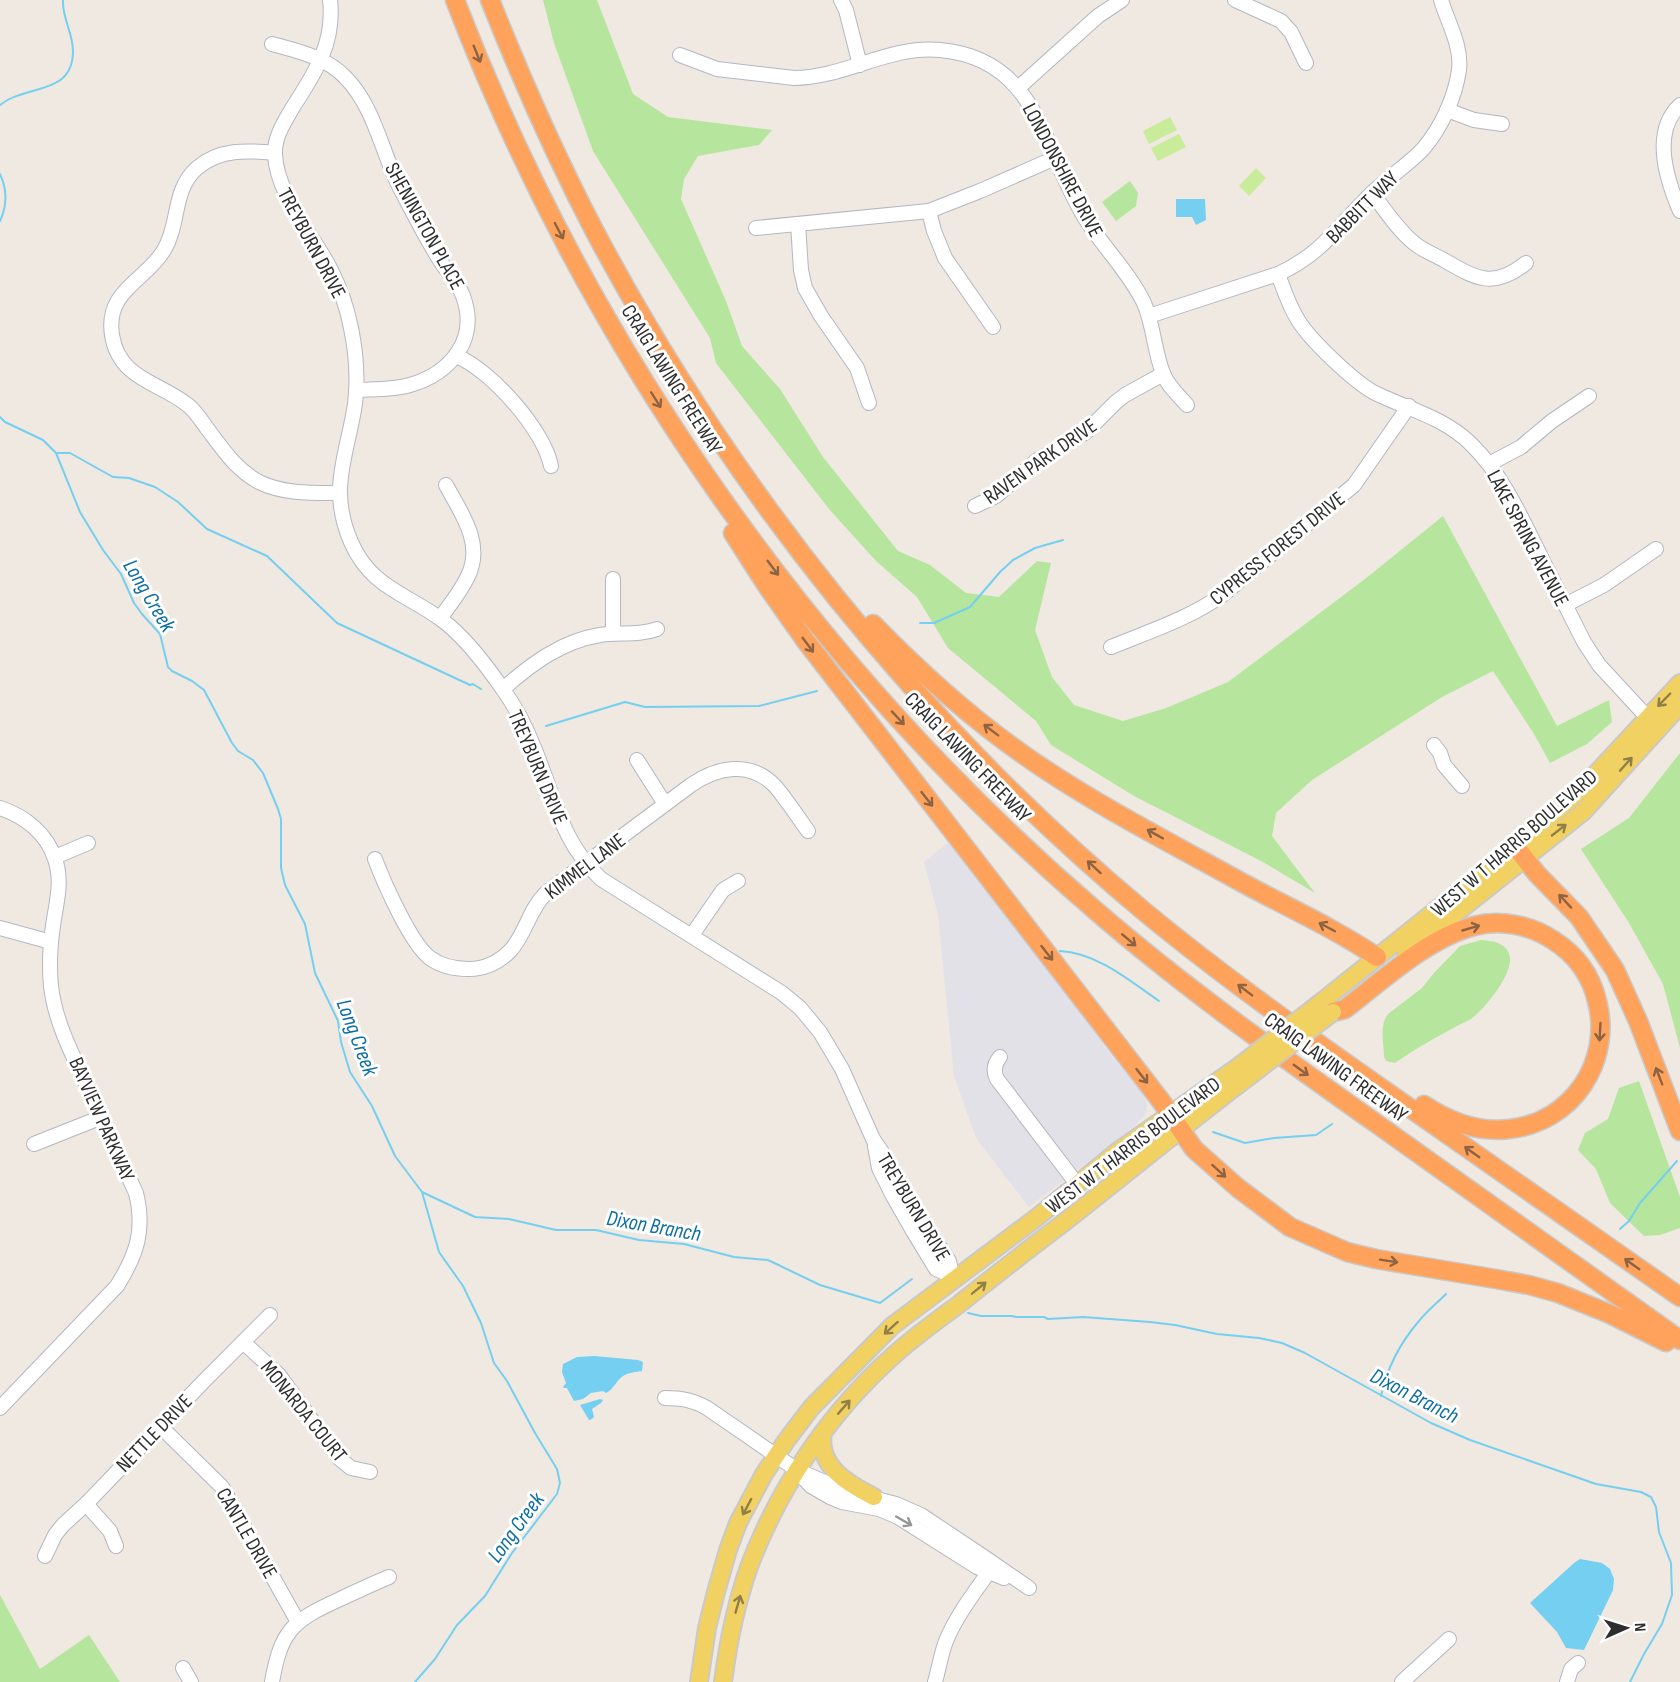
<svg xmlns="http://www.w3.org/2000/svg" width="1680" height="1682" viewBox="0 0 1680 1682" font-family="'Sofia Sans Condensed',sans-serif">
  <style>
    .industrial { fill: #e3e1e8 }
    .green { fill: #b6e59e }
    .pitch { fill: #c9ec9a }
    .water { fill: #75cff0 }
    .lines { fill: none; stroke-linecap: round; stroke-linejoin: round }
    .stream { stroke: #75cff0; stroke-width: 2 }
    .minor-casing { stroke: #b4b7c1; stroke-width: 16 }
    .major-casing { stroke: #c9c9c9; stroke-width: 20 }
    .highway-casing { stroke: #c9c9c9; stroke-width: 21 }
    .minor { stroke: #fff; stroke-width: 14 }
    .major { stroke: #f2d163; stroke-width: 16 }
    .highway { stroke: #ffa35c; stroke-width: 18 }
    .major-bridge-casing { stroke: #c9c9c9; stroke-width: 20; stroke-linecap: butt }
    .major-bridge { stroke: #f2d163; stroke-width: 16 }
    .oneway { stroke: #8c6343 }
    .oneway2 { stroke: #908048 }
    .oneway3 { stroke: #969696 }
    .labels { text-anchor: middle; stroke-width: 6; stroke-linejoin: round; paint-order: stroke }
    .street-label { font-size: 21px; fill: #2e2e2e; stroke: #fff }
    .water-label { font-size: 22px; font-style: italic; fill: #0d6fa3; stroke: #fff }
  </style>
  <rect width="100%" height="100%" fill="#efe9e1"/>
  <polygon class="industrial" points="950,841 1052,972 1107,1050 1142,1093 1147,1104 1147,1110 1144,1116 1135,1126 1029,1207 976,1138 954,1076 938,915 924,862"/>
  <g class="green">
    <polygon points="543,0 597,0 633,94 668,117 772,130 759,145 698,156 684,179 681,199 726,301 742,346 780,389 823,457 898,551 930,565 966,593 999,597 1037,561 1051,563 1035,630 1052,677 1074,705 1123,721 1166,708 1228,682 1365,579 1443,516 1557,726 1609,700 1612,722 1587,744 1550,763 1534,734 1493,671 1442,697 1312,780 1276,813 1272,836 1315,893 1263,862 1134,796 1051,745 1036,721 948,648 917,597 876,561 829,509 716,363 710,338 593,151 554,43"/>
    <polygon points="1130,181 1138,193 1136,206 1116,221 1102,202"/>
    <polygon points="1680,753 1680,1048 1663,984 1629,923 1581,849 1629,818"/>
    <path d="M1481 940C1494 941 1508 943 1510 958 1512 975 1485 1009 1471 1019 1466 1022 1460 1024 1455 1027 1435 1038 1413 1050 1395 1063L1386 1061 1384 1057C1384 1043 1379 1025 1388 1014L1422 988 1434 973 1460 946Z"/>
    <polygon points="1639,1081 1680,1197 1680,1228 1660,1235 1644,1236 1610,1203 1596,1169 1578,1150 1585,1133 1608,1119 1619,1088"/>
    <polygon points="0,1595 40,1669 89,1635 120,1682 0,1682"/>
  </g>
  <g class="pitch">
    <polygon points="1170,117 1177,130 1149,144 1143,131"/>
    <polygon points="1179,134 1186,147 1158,161 1151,148"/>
    <polygon points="1256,168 1266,178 1249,196 1239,186"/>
  </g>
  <g class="water">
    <polygon points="1176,199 1205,199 1206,220 1196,225 1192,217 1176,217"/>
    <path d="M594 1356 638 1360 643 1362 642 1371C636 1372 629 1372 623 1376 616 1381 613 1390 606 1393L603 1391 591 1393 583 1399 574 1401 567 1388H564L563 1387 566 1383 562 1372 563 1364 577 1357Z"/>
    <polygon points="600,1399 603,1400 601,1403 592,1409 594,1417 592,1419 589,1420 580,1405"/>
    <polygon points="1580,1559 1602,1563 1610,1569 1614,1579 1613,1590 1584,1650 1566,1648 1557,1632 1530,1603 1574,1563"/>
  </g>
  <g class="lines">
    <g class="stream">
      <path d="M0 105C26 84 73 96 73 51 73 33 62 18 63 0"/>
      <path d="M0 174C7 189 7 206 0 221"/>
      <polyline points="0,417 5,422 43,440 56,453 80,512 103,550 121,574 134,603 142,614 160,634 168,667 172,671 192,681 204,690 232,743 238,751 253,760 263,773 278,809 281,819 281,868 285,885 305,924 315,973 338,1021 341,1042 350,1072 372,1106 395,1156 422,1192 439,1252 463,1286 481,1323 494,1363 507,1381 535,1433 557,1469 560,1483 557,1494 512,1553 485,1596 457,1625 435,1659 415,1682"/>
      <polyline points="56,453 70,453 113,477 129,478 155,487 178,502 207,529 267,556 337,623 470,685 473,684 481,689"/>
      <polyline points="920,623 934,623 970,607 1000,572 1013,560 1035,548 1063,540"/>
      <polyline points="546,726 625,702 645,707 759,706 817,691"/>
      <path d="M1060 951C1097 953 1129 980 1159 1001"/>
      <polyline points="1213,1132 1245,1143 1274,1138 1316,1135 1332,1124"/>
      <polyline points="422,1192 475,1217 509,1219 556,1230 596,1230 639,1240 684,1244 734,1257 768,1260 820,1285 880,1303 912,1279"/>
      <polyline points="1620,1229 1629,1221 1640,1203 1677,1161"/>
      <polyline points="968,1313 981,1316 1012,1316 1016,1317 1044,1317 1048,1319 1083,1317 1150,1322 1175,1325 1217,1334 1259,1338 1282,1343 1305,1353 1431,1423 1470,1440 1596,1484 1641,1492 1651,1497 1656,1507 1659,1532 1671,1563 1672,1595 1662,1624 1644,1654 1630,1682"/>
      <path d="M1381 1396C1387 1368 1400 1343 1419 1321 1427 1311 1437 1303 1446 1294"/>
    </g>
    <defs>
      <g id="minor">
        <path d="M330 0C335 43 315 73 293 107 285 121 274 137 275 154 276 192 311 233 329 266 339 285 347 307 351 328 356 352 358 379 355 404 347 456 328 489 351 542 371 588 406 593 442 620 464 636 486 665 502 688 515 706 527 729 535 750 555 798 561 842 601 879L782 993 800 1008 820 1032 842 1069 873 1139 888 1161 918 1214 949 1261 952 1276"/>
        <polyline points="841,0 846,10 860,65"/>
        <polyline points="1235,0 1281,21 1291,32 1306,63"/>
        <path d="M272 44C297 51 326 57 345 77 375 107 382 154 401 190 414 214 426 239 441 262 448 273 459 284 463 296 479 339 451 373 410 385 393 390 374 389 356 390"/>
        <path d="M680 55 717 69 794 78C844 78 889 45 940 50 1039 59 1042 149 1085 218 1103 247 1129 272 1144 303 1154 326 1154 351 1163 373 1167 385 1179 396 1187 405"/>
        <polyline points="1018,88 1098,16 1122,0"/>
        <path d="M1680 105C1651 132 1667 181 1680 211"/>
        <polyline points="1447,110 1474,120 1502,124"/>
        <path d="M275 153C247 150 219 149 197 168 172 190 180 224 164 250 146 281 105 290 112 335 119 380 160 382 189 406 196 412 201 420 206 427 222 448 235 469 259 482 283 494 313 493 339 493"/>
        <path d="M1372 193C1385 210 1398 230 1414 243 1422 250 1433 254 1442 259 1475 278 1493 290 1526 263"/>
        <polyline points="929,211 934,231 945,258 993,327"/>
        <polyline points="798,224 801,270 805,288 821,316 857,368 869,403"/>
        <polyline points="756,228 929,211 980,191 1055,158"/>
        <path d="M1278 274C1284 290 1289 306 1298 320 1310 340 1356 384 1377 394 1411 410 1445 418 1472 445 1504 477 1521 517 1541 557 1555 585 1570 614 1584 642L1599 665 1647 717 1655 723"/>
        <path d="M1149 316 1278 274C1322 254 1338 226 1371 194 1387 178 1407 166 1423 149 1441 128 1455 98 1459 70 1462 46 1448 23 1441 0"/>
        <path d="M456 356C490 369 544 430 551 466"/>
        <polyline points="1489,464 1521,447 1552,421 1589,396"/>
        <polyline points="975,506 996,496 1036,461 1086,432 1116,402 1125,395 1163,374"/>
        <polyline points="613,579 613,633"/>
        <polyline points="1565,605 1604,585 1656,549"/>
        <path d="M440 618C450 605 461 591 468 576 484 543 461 513 446 485"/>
        <path d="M1111 647C1150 631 1191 618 1225 593L1354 485 1409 406"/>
        <path d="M503 689C531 664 562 641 600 635 619 632 638 636 657 629"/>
        <polyline points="1434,745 1440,753 1444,765 1462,786"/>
        <polyline points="637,760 665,804"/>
        <path d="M0 808C25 816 47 834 55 859 63 882 56 903 53 926 50 946 49 966 51 986 55 1022 73 1056 88 1088 104 1123 120 1158 136 1193 145 1230 137 1254 117 1286L0 1408"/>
        <polyline points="55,857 88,843"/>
        <path d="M375 859C384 883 411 944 430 958 442 967 455 969 469 969 485 969 499 962 510 951 526 934 528 911 546 893L691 785C717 767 750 760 775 786 787 800 797 816 808 831"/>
        <polyline points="0,928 51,942"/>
        <polyline points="692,935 723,890 738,881"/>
        <path d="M1000 1057C994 1064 993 1071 997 1079L1077 1184"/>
        <polyline points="34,1144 102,1117"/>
        <polyline points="875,1146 879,1168 893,1196 913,1231 936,1269 952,1276 954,1279"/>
        <polyline points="243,1342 279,1375 340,1459 351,1468 370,1472"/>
        <path d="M665 1398C681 1398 693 1400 707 1408L797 1470 845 1491 896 1504 921 1515 984 1557 1029 1588"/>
        <polyline points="161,1427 222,1487 298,1622"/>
        <polyline points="798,1472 811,1486 830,1497 842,1502 879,1509 898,1517 977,1567 1004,1578"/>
        <polyline points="86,1504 110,1531 116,1546"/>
        <polyline points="45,1556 55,1535 63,1525 86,1504 204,1381 270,1315"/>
        <polyline points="183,1668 191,1682"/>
        <path d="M272 1682C281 1631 292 1621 338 1600 355 1592 372 1584 389 1577"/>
        <path d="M935 1682C939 1668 941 1654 946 1641 957 1614 977 1589 993 1566"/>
        <polyline points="1402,1682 1449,1639"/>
        <polyline points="1567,1682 1571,1669 1578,1663"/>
      </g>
      <g id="major">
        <polyline points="1406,953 1583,812 1680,705"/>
        <polyline points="1320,1003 1526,838 1579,792 1680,683"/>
        <path d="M823 1433C817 1466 848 1484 874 1497"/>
        <polyline points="699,1682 707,1628 716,1592 728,1550 738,1523 764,1474 786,1441 811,1408 892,1326 1036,1218 1118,1151 1238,1067"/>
        <path d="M723 1682C728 1643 736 1604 749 1567 779 1487 830 1412 894 1355 914 1337 936 1321 958 1305 992 1278 1027 1250 1062 1224 1125 1175 1187 1123 1251 1075"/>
      </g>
      <g id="highway">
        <path d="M455 0C589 349 812 667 1096 911 1185 988 1281 1056 1377 1124 1478 1196 1579 1268 1680 1340"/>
        <path d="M490 0C521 78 555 155 594 230 731 489 920 725 1146 913 1220 974 1298 1030 1377 1085 1478 1156 1579 1227 1680 1297"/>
        <polyline points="733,533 767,586 805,640 1161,1101 1194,1149 1238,1188 1290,1227 1347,1252 1376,1259 1496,1279 1529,1285 1558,1293 1610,1314 1666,1342"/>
        <path d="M873 624C919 671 967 715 1021 753 1090 802 1167 841 1241 882 1287 907 1334 928 1377 957"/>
        <polyline points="1515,846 1537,874 1579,917 1615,970 1638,1021 1680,1131"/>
        <path d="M1333 1012 1345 1009C1383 980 1428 938 1474 926 1500 919 1530 925 1553 940 1575 954 1591 975 1597 1001 1613 1061 1572 1123 1509 1129 1478 1133 1450 1122 1424 1105"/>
      </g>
    </defs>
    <use href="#minor" class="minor-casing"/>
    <use href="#major" class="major-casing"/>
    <use href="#highway" class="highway-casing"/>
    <use href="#minor" class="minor"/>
    <use href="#major" class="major"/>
    <use href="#highway" class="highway"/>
    <defs>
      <g id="major-bridge">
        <polyline points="1238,1067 1320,1003"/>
        <polyline points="1251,1075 1333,1012"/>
      </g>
    </defs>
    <use href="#major-bridge" class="major-bridge-casing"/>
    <use href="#major-bridge" class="major-bridge"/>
  </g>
  <defs><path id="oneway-shaft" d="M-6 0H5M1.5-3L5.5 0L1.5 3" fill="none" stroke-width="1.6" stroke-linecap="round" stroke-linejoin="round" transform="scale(1.5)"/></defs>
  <g class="oneway">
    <use href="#oneway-shaft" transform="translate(477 54) rotate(68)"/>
    <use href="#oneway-shaft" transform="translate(559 231) rotate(62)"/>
    <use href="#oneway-shaft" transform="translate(656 400) rotate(58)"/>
    <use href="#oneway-shaft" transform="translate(773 568) rotate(53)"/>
    <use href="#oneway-shaft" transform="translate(808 645) rotate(53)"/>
    <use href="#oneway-shaft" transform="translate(898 718) rotate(47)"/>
    <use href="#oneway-shaft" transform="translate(991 730) rotate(-143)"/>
    <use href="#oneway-shaft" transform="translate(927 799) rotate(52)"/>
    <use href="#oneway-shaft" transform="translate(1155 834) rotate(-151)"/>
    <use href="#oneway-shaft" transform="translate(1094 867) rotate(-138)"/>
    <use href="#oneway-shaft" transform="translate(1565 901) rotate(-133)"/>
    <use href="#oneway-shaft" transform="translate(1327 927) rotate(-152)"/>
    <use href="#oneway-shaft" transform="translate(1471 928) rotate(-16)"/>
    <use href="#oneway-shaft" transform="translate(1129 940) rotate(40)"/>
    <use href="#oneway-shaft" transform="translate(1047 953) rotate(52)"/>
    <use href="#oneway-shaft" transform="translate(1245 990) rotate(-143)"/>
    <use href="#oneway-shaft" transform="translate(1600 1032) rotate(93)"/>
    <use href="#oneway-shaft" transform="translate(1301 1070) rotate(36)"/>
    <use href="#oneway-shaft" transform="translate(1142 1076) rotate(52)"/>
    <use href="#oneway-shaft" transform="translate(1659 1076) rotate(-111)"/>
    <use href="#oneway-shaft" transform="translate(1472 1152) rotate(-145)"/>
    <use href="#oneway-shaft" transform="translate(1219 1171) rotate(42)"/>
    <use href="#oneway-shaft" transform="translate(1389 1261) rotate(9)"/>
    <use href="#oneway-shaft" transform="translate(1632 1264) rotate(-145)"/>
  </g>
  <g class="oneway2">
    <use href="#oneway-shaft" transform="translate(1664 700) rotate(134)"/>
    <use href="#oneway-shaft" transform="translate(1626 764) rotate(-48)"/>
    <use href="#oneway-shaft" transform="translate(1559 830) rotate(-38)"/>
    <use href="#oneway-shaft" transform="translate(979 1288) rotate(-39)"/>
    <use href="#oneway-shaft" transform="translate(891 1328) rotate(138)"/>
    <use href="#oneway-shaft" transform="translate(844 1407) rotate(-49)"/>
    <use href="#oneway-shaft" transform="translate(747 1507) rotate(118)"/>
    <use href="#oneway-shaft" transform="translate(738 1604) rotate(-74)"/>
  </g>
  <use class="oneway3" href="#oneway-shaft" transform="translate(904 1521) rotate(30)"/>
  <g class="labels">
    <g class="street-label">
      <text transform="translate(1063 170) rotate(62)" y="7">LONDONSHIRE DRIVE</text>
      <text transform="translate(1362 207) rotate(-45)" y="7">BABBITT WAY</text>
      <text transform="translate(425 226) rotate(61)" y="7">SHENINGTON PLACE</text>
      <text transform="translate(312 243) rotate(62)" y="7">TREYBURN DRIVE</text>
      <text transform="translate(672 379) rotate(58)" y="7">CRAIG LAWING FREEWAY</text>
      <text transform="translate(1040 461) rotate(-35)" y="7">RAVEN PARK DRIVE</text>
      <text transform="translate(1528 538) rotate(62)" y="7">LAKE SPRING AVENUE</text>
      <text transform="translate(1277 548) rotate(-39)" y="7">CYPRESS FOREST DRIVE</text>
      <text transform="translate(968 757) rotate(46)" y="7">CRAIG LAWING FREEWAY</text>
      <text transform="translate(538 767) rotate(67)" y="7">TREYBURN DRIVE</text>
      <text transform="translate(1514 843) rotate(-41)" y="7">WEST W T HARRIS BOULEVARD</text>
      <text transform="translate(585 866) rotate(-37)" y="7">KIMMEL LANE</text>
      <text transform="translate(1336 1067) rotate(36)" y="7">CRAIG LAWING FREEWAY</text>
      <text transform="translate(102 1119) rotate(66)" y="7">BAYVIEW PARKWAY</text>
      <text transform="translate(1133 1145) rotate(-37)" y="7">WEST W T HARRIS BOULEVARD</text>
      <text transform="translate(914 1207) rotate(59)" y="7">TREYBURN DRIVE</text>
      <text transform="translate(304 1411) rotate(51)" y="7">MONARDA COURT</text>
      <text transform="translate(154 1433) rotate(-46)" y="7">NETTLE DRIVE</text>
      <text transform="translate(247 1533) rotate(60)" y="7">CANTLE DRIVE</text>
    </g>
    <g class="water-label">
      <text transform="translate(150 595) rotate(59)" y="8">Long Creek</text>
      <text transform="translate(358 1037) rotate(69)" y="8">Long Creek</text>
      <text transform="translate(654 1225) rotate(10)" y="8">Dixon Branch</text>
      <text transform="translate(1415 1395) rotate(27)" y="8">Dixon Branch</text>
      <text transform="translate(515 1527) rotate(-54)" y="8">Long Creek</text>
    </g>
  </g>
  <g transform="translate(1626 1628) rotate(87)" stroke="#ffffff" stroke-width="4.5" paint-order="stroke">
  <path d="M0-4.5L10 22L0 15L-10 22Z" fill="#2e2e2e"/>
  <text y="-9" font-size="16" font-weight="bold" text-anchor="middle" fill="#2e2e2e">N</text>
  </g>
</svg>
